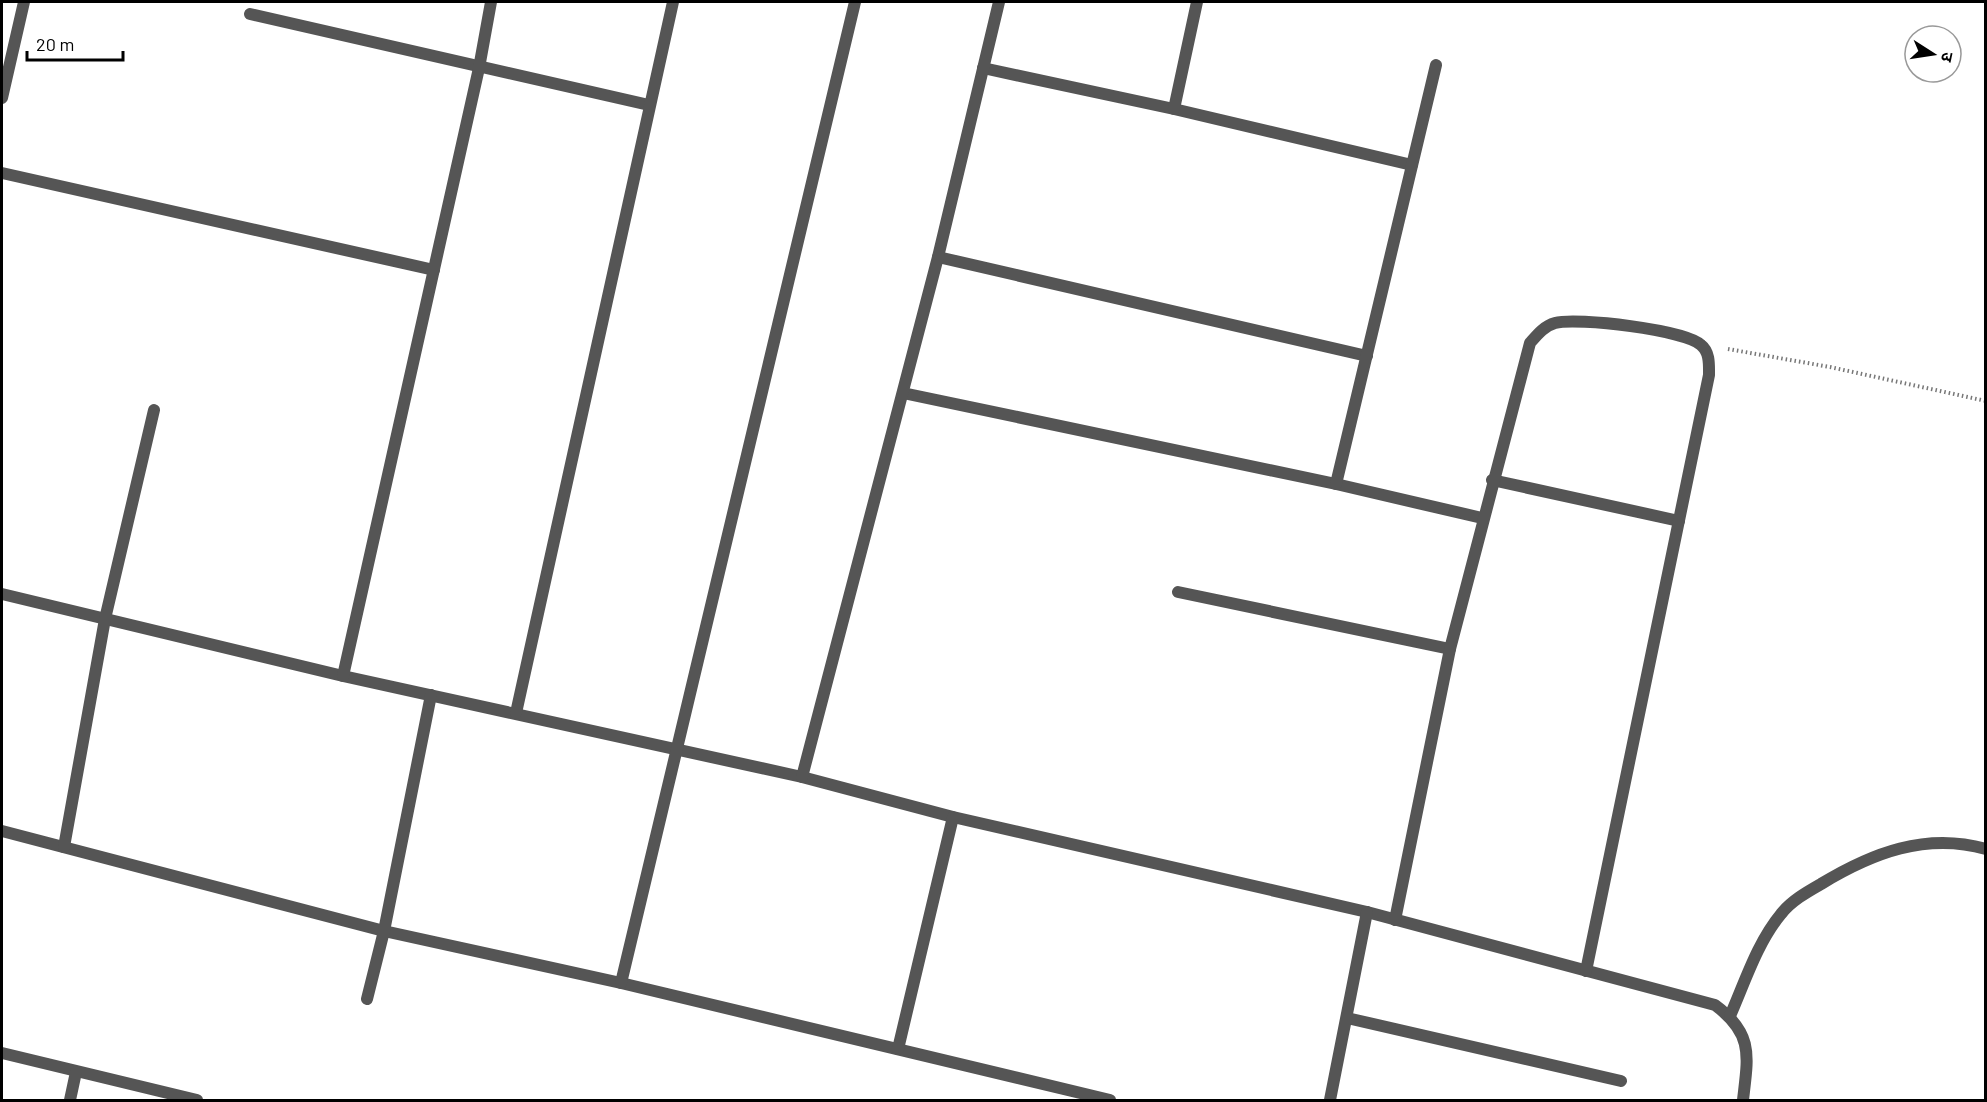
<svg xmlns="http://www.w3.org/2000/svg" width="1987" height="1102" viewBox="0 0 1987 1102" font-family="Barlow,'Noto Sans Devanagari',sans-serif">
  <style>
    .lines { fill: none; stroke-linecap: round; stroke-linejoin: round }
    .path { stroke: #777; stroke-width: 4; stroke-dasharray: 1.5 3; stroke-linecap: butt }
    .minor { stroke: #555; stroke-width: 12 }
  </style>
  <rect width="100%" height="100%" fill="#fff"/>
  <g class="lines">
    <polyline class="path" points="1728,349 1830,367 1986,401"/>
    <g class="minor">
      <polyline points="250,14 649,105"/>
      <polyline points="983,68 1174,109 1412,165"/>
      <polyline points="2,98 24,2"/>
      <polyline points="1174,109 1197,2"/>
      <polyline points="2,173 434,270"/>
      <polyline points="938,257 1367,356"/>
      <polyline points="903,393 1336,484 1482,518"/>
      <polyline points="1492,480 1679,521"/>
      <polyline points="1336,484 1436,65"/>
      <polyline points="1178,592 1450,649"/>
      <path d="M2 594 343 676 802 777 953 817 1367 912 1715 1005C1754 1034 1748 1056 1743 1100"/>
      <polyline points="343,676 479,68 491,2"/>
      <polyline points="516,713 673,2"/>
      <polyline points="802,777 938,257 999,2"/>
      <polyline points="2,831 384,931 621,983 1110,1100"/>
      <polyline points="64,847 105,619 154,410"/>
      <path d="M1395 920 1450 649 1530 343C1537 335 1544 326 1555 323 1577 317 1686 330 1701 345 1710 352 1709 365 1709 375L1586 971"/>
      <polyline points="621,983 855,2"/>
      <polyline points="367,999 384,931 431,695"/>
      <path d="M1730 1016C1745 982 1757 943 1781 914 1791 901 1807 892 1821 884 1872 853 1926 832 1986 849"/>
      <polyline points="1347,1018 1621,1081"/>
      <polyline points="898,1049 953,817"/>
      <polyline points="2,1053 197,1100"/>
      <polyline points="70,1100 76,1072"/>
      <polyline points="1330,1100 1367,912"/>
    </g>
  </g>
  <rect width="1987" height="1102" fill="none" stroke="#000000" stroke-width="6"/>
  <g transform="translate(1933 54) rotate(102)"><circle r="28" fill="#ffffff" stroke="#999999" stroke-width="1.5"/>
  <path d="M0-4.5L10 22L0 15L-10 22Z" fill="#000000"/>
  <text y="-9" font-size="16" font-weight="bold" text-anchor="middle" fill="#000000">उ</text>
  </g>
  <path d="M27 51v9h96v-9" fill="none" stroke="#000000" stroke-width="3"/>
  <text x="36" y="51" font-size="18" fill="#000000" stroke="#ffffff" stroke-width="4.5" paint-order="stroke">20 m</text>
</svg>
